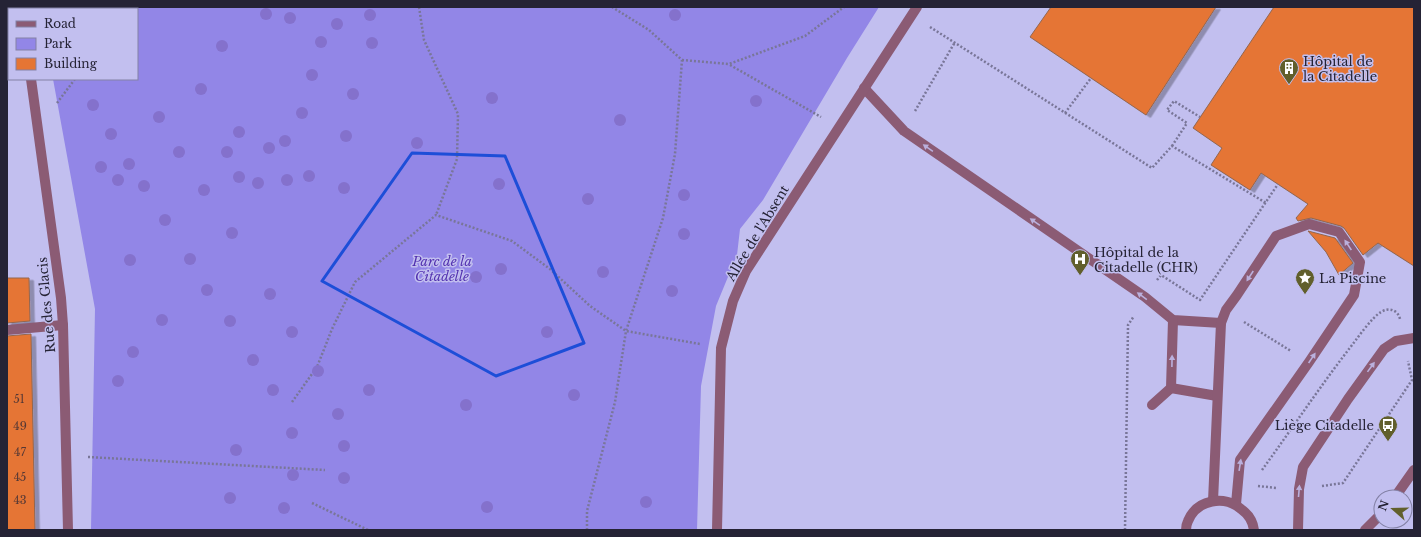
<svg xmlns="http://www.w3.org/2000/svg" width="1421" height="537" viewBox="0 0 1421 537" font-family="'Libre Baskerville',serif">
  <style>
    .green { fill: #9286e7 }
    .building { fill: #e57534; stroke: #93664f; filter: url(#shadow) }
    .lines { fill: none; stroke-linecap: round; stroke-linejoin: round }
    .path { stroke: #797698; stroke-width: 2.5; stroke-dasharray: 2 2; stroke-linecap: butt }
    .minor { stroke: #8b5b74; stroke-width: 10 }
    .tree { fill: #8471cc }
    .oneway { fill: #bab0dd }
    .marked { fill: none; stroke: #1d4ed8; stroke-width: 3; stroke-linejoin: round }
    .labels { text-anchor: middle; stroke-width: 3; stroke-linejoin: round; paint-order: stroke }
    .number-label { font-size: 11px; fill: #553835 }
    .poi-label { font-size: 13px; fill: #252335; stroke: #c2bfef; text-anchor: start }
    .street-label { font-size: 13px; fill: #252335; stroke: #c2bfef }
    .park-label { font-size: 13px; font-style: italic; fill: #5231b0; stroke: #c2bfef }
  </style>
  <defs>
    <filter id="shadow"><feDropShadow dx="4.5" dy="2.5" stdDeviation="0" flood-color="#0004"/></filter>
  </defs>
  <rect width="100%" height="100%" fill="#c2bfef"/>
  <polygon class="green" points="40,7 879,7 847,58 763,200 740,229 737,255 716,306 701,386 697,530 91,530 95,309 53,79 137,79 137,9 40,9"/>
  <g class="building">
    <polygon points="1051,7 1216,7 1146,115 1030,37"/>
    <polygon points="1274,7 1414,7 1414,266 1378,243 1363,255 1344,228 1341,226 1311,218 1298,221 1296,218 1308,204 1261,173 1250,190 1211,165 1222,148 1193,128"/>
    <polygon points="1308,231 1335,238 1353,263 1339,275 1326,252"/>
    <polygon points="7,278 29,278 30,321 7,323"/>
    <polygon points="31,334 35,530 7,530 7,336"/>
  </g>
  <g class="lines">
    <g class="path">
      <polyline points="419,7 424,40 458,114 457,159 436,215"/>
      <polyline points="112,9 113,7"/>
      <polyline points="930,27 1152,168 1172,146 1266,203"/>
      <polyline points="682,60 729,64 805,36 844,7"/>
      <polyline points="730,65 821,117"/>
      <polyline points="57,103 75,79"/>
      <polyline points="915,111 955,42"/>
      <polyline points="1065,113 1091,78"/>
      <polyline points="1172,146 1187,123 1167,110 1174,101 1200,117"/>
      <polyline points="1157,280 1161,275 1200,300 1278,184"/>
      <polyline points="1244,322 1291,351"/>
      <polyline points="292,402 317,367 332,329 355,282 436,215 512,241 550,269 590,306 626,331 700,344"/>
      <polyline points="88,457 325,470"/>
      <path d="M1262 470C1291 430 1319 388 1349 349 1357 339 1371 318 1381 312 1389 307 1398 310 1400 319"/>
      <polyline points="1258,486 1277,488"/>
      <polyline points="1322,486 1343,483 1412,380 1408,361"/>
      <polyline points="312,503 368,530"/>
      <polyline points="587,530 587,511 615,402 626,331 663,218 675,154 682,60 649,30 612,7"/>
      <polyline points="1125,530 1128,325 1134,316"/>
    </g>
    <g class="minor">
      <polyline points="19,7 19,9"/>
      <polyline points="31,79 61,298 63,325 68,530"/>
      <polyline points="864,88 904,131 1145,297 1173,320 1221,323"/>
      <polyline points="7,330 63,325"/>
      <polyline points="1171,388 1217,396"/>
      <polyline points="1152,405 1171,388 1173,320"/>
      <polyline points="1395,497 1414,470"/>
      <polyline points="1213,501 1221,323 1226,310 1237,295 1276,236 1309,224 1339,232 1360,262 1354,295 1309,362 1240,460 1236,504"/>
      <polyline points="717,530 721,348 733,301 746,271 917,7"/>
      <path d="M1186 530C1186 527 1187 523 1188 521 1197 499 1225 495 1241 509 1248 514 1253 522 1254 530"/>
      <polyline points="1298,530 1299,489 1303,467 1348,399 1384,349 1396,341 1414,338"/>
      <polyline points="1365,530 1381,514"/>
    </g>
  </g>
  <g class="tree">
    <circle cx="266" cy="14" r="6"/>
    <circle cx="370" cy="15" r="6"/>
    <circle cx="675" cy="15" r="6"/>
    <circle cx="290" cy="18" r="6"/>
    <circle cx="337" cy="24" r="6"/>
    <circle cx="321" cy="42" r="6"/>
    <circle cx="372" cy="43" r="6"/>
    <circle cx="222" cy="46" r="6"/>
    <circle cx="312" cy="75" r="6"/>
    <circle cx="201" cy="89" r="6"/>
    <circle cx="353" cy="94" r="6"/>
    <circle cx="492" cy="98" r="6"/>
    <circle cx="756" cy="101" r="6"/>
    <circle cx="93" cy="105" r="6"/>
    <circle cx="302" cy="113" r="6"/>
    <circle cx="159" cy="117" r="6"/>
    <circle cx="620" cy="120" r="6"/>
    <circle cx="239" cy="132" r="6"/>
    <circle cx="111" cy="134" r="6"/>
    <circle cx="346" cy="136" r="6"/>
    <circle cx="285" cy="141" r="6"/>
    <circle cx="417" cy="143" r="6"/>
    <circle cx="269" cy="148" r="6"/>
    <circle cx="179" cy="152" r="6"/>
    <circle cx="227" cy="152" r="6"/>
    <circle cx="129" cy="164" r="6"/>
    <circle cx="101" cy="167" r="6"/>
    <circle cx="309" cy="176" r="6"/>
    <circle cx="239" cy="177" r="6"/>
    <circle cx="118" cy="180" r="6"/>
    <circle cx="287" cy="180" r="6"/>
    <circle cx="258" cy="183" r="6"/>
    <circle cx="499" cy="184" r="6"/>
    <circle cx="144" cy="186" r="6"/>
    <circle cx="344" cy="188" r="6"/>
    <circle cx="204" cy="190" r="6"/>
    <circle cx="684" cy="195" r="6"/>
    <circle cx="588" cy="199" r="6"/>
    <circle cx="165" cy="220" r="6"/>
    <circle cx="232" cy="233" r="6"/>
    <circle cx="684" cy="234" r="6"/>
    <circle cx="190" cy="259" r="6"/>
    <circle cx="130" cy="260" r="6"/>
    <circle cx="501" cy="269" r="6"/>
    <circle cx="603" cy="272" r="6"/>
    <circle cx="476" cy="277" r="6"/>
    <circle cx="207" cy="290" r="6"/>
    <circle cx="672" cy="291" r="6"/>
    <circle cx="270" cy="294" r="6"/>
    <circle cx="162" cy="320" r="6"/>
    <circle cx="230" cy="321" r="6"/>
    <circle cx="292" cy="332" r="6"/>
    <circle cx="547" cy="332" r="6"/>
    <circle cx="133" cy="352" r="6"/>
    <circle cx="253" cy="360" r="6"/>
    <circle cx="318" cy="371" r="6"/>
    <circle cx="118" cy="381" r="6"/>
    <circle cx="273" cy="390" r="6"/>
    <circle cx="369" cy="390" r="6"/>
    <circle cx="574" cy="395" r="6"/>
    <circle cx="466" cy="405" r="6"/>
    <circle cx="338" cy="414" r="6"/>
    <circle cx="292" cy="433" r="6"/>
    <circle cx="344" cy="446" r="6"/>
    <circle cx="236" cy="450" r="6"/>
    <circle cx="293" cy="475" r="6"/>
    <circle cx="344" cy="478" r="6"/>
    <circle cx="230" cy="498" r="6"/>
    <circle cx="646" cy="502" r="6"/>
    <circle cx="487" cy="507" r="6"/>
    <circle cx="284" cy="508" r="6"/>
  </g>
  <defs><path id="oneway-solid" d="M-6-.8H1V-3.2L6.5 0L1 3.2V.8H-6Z"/></defs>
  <g class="oneway">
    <use href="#oneway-solid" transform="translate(928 148) rotate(-145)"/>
    <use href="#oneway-solid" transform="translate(1035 222) rotate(-145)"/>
    <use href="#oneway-solid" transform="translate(1348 245) rotate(-124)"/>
    <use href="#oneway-solid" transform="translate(1250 276) rotate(123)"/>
    <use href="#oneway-solid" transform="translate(1142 296) rotate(-144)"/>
    <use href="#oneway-solid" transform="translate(1312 358) rotate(-56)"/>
    <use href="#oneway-solid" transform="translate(1172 361) rotate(-89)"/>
    <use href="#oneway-solid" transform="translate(1371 367) rotate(-54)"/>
    <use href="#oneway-solid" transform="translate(1240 465) rotate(-81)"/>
    <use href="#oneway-solid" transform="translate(1299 491) rotate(-85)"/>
  </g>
  <path class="marked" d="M412 153 505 156 584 343 496 376 322 281Z"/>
  <defs>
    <symbol id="building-pin" viewBox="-11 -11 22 30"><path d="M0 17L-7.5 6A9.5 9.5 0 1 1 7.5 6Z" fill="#615f2c" stroke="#c2bfef"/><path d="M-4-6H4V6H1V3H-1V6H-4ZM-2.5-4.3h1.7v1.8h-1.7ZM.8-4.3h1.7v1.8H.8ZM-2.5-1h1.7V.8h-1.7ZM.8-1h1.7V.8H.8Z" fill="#fff"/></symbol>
    <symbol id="hospital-pin" viewBox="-11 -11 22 30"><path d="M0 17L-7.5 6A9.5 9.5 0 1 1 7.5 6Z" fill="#615f2c" stroke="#c2bfef"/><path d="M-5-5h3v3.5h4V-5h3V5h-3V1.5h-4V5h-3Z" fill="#fff"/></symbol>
    <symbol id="sight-pin" viewBox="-11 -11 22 30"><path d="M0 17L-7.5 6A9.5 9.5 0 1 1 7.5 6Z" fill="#615f2c" stroke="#c2bfef"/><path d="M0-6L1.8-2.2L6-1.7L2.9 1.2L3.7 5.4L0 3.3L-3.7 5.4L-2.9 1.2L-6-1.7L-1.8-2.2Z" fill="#fff"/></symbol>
    <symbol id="bus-pin" viewBox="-11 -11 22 30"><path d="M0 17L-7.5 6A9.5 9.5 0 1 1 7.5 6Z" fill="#615f2c" stroke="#c2bfef"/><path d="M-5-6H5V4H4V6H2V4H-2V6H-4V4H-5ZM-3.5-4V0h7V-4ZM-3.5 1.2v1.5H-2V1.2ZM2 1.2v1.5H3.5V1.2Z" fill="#fff"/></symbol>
  </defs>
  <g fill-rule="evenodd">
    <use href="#building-pin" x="1278" y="57" width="22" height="30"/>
    <use href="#hospital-pin" x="1069" y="248" width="22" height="30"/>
    <use href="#sight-pin" x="1294" y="267" width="22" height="30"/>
    <use href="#bus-pin" x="1377" y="414" width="22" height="30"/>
  </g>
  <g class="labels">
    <g class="number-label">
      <text x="19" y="403">51</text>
      <text x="20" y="430">49</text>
      <text x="20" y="456">47</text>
      <text x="20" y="481">45</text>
      <text x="20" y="504">43</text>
    </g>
    <g class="poi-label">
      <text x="1303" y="66">Hôpital de<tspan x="1303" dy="15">la Citadelle</tspan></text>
      <text x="1094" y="257">Hôpital de la<tspan x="1094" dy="15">Citadelle (CHR)</tspan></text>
      <text x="1319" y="283">La Piscine</text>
      <text x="1374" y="430" text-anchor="end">Liège Citadelle</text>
    </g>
    <g class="street-label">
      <text transform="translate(757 233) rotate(-59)" y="5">Allée de l'Absent</text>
      <text transform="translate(46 305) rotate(-95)" y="5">Rue des Glacis</text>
    </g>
    <g class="park-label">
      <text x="442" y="266">Parc de la<tspan x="442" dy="15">Citadelle</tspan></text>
    </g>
  </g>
  <rect width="1421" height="537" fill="none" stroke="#252335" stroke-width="16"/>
  <rect x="8" y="8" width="130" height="72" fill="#c2bfef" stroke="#8381a5"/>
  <rect x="16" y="21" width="20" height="6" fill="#8b5b74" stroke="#8381a5"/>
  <text x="44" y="28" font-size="12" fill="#252335">Road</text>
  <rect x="16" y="38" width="20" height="12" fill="#9286e7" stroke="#8381a5"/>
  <text x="44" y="48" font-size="12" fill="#252335">Park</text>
  <rect x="16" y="58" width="20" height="12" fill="#e57534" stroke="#8381a5"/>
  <text x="44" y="68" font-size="12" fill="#252335">Building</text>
  <g transform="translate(1393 509) rotate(290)"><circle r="19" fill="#c2bfef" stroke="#8381a5"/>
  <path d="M0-3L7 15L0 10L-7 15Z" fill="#615f2c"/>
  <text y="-6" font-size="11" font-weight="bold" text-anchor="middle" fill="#252335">N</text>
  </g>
</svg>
